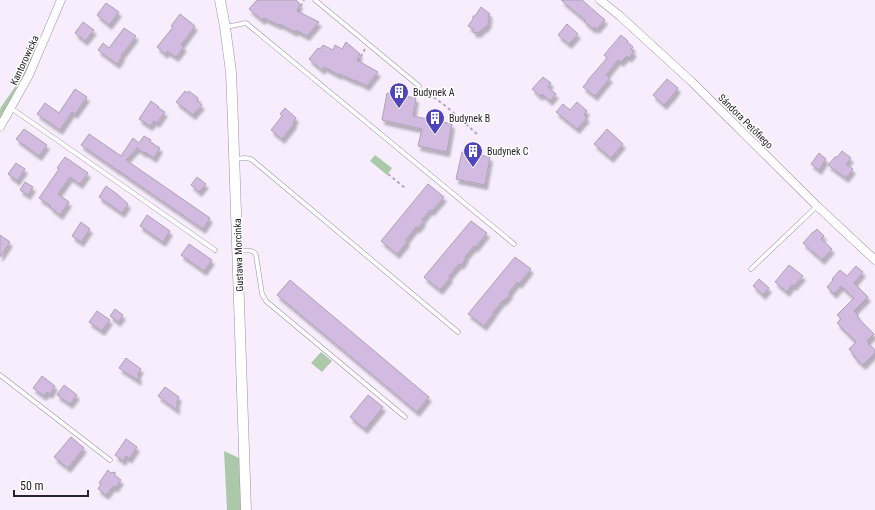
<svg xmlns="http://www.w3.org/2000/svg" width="875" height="510" viewBox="0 0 875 510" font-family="'Roboto Condensed',sans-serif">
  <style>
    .green { fill: #abc9a8 }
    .building { fill: #d2bae1; stroke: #ada2b4; filter: url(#shadow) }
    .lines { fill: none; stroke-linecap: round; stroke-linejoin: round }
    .service-casing { stroke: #9c91a3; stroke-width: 5 }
    .minor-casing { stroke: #9c91a3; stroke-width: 9 }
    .tertiary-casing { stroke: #9c91a3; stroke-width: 11 }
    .path { stroke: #b0a8b5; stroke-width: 2; stroke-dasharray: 3 3; stroke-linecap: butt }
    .service { stroke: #fff; stroke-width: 4 }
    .minor { stroke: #fff; stroke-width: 8 }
    .tertiary { stroke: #fff; stroke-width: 10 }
    .labels { text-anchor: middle; stroke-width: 3; stroke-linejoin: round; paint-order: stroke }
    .street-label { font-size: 10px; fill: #27232a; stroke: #fff }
    .poi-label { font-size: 10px; fill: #27232a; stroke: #fff; text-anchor: start }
  </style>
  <defs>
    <filter id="shadow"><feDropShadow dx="2.5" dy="4.5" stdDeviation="1" flood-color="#0004"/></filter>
  </defs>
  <rect width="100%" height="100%" fill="#f7edfd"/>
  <g class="green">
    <polygon points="33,47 37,49 27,71 0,119 0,110 1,107 17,84"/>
    <polygon points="375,155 392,168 387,175 370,161"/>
    <polygon points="321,352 332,361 322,372 311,363"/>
    <polygon points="224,451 239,458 241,510 227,510"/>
  </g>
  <g class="building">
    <polygon points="257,0 296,0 300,4 297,11 319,22 307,36 296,30 295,32 280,24 279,25 264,18 262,20 249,9"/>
    <polygon points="561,0 582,0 605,20 597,29 594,27 593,29 584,21 585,20"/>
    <polygon points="106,3 119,12 109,25 97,15"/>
    <polygon points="481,7 490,14 488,17 490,18 488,21 489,23 485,28 483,28 480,32 474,33 473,29 468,26 473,19 473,16 475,16"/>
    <polygon points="180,14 195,26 181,45 184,47 176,57 167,51 165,54 157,47 173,27 171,26"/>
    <polygon points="83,22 94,30 85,41 75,33"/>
    <polygon points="567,24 578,34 569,44 558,35"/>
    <polygon points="124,28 136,36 121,56 122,57 117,64 98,50 103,43 109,48"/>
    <polygon points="621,35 628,41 627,42 633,47 631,49 634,52 629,58 627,56 621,62 618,60 606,75 610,78 595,96 583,87 588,81 587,81 607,58 604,55"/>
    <polygon points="346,42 360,54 357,60 378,72 367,86 355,80 355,81 340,74 339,75 324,67 322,70 309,59 318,48 320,49 323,45 333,50 335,45 342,49"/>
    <polygon points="543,77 551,83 548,87 556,94 550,101 542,94 540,96 532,89"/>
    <polygon points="667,79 678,88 673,95 664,105 653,95"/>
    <polygon points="75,89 87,97 75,114 72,112 60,130 37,114 45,103 59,113"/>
    <polygon points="185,91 188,93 189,91 198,98 197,101 202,105 193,115 176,102"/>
    <polygon points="387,93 416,98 413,116 452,124 447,152 418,146 422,129 382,120"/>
    <polygon points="151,101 159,107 158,108 165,112 157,123 154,121 150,126 139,119"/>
    <polygon points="577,102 587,111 584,115 587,118 577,129 556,112 563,104 570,110"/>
    <polygon points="285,108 296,118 293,123 294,124 282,139 271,130 282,116 280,114"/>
    <polygon points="24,129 47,145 39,156 16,139"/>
    <polygon points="607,129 623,144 611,158 594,144"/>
    <polygon points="89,134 121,156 133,138 139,143 144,136 151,140 150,142 160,148 154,158 145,152 144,153 137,148 126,160 210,218 203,229 126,176 118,170 118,171 113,167 81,145"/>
    <polygon points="842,151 851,158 846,164 853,169 846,178 828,165 835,157 837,157"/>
    <polygon points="462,152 490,157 485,185 456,179"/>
    <polygon points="819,153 826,159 819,170 811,164"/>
    <polygon points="65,157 88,173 80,184 70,177 58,194 69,202 60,215 50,207 51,206 39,198 59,169 57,168"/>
    <polygon points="16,163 25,169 17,181 8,174"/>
    <polygon points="197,177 206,184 199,192 191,185"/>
    <polygon points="25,182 33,187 28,195 20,190"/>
    <polygon points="428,184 444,197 432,211 430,210 422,220 423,222 417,229 416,227 406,240 407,242 397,254 381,241"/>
    <polygon points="106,186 117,194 128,204 122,213 99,197"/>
    <polygon points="147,215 170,231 163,242 140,226"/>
    <polygon points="471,221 487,233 475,248 474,246 465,257 466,258 461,265 459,264 449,276 450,278 440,290 424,277"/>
    <polygon points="81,222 90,229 81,242 72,236"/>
    <polygon points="817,229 824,236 821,239 832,249 822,260 803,243 813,232 814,232"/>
    <polygon points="0,235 10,242 0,257"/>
    <polygon points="189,244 212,260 204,271 181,255"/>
    <polygon points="515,257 531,269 519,284 517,282 509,293 510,294 504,301 503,300 493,313 493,314 484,326 468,314"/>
    <polygon points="789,265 803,276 794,286 792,285 787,292 775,282"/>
    <polygon points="856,266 863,272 854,283 868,297 854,311 858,315 857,317 874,334 867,341 870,343 868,344 875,350 875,353 863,365 854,357 855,356 849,349 856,342 837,323 841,319 837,315 854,298 841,286 834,294 827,287 833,280 832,279 840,270 847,276"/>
    <polygon points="759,279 769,288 763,295 753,286"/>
    <polygon points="290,280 429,397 417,412 277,295"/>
    <polygon points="115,309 123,315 118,322 110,316"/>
    <polygon points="97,311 110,320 102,331 89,322"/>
    <polygon points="126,358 141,369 138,373 139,381 119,368"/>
    <polygon points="42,376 55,386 50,394 47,392 44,396 33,388"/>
    <polygon points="64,385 77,395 70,404 57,395"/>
    <polygon points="165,387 179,397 177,401 177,410 158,396"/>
    <polygon points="368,395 383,407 365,429 350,417"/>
    <polygon points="71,437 84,448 68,468 54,457"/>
    <polygon points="126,439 137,447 129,459 126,456 123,461 115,455"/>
    <polygon points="108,470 111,473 115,472 115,476 121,480 115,488 113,486 106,495 98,489 101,484 99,483"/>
  </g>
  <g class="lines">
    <defs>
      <g id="service">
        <polyline points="315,0 419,86"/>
        <polyline points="226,27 246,23 514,244"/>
        <polyline points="11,108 215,250"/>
        <polyline points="235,159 245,158 251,159 458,332"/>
        <path d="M238 251C244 251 253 248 256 255L262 294 266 301 405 417"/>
        <polyline points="751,269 817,206"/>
        <polyline points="0,375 110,460"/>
      </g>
      <g id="minor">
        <polyline points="600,0 620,16 692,82 817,206 875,260"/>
        <polyline points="0,127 29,75 61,0"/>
      </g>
      <polyline id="tertiary" points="220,0 225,27 231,72 233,123 246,510"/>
    </defs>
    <use href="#service" class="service-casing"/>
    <use href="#minor" class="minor-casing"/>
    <use href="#tertiary" class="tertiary-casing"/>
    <g class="path">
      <polyline points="297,10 299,10 304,0"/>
      <polyline points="357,59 359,60 365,49"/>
      <polyline points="424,90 447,107 478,135"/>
      <polyline points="388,174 405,188"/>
    </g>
    <use href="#service" class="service"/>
    <use href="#minor" class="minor"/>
    <use href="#tertiary" class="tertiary"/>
  </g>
  <defs>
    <symbol id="building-pin" viewBox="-11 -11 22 30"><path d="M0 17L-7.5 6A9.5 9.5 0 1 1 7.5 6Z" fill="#4e44bb" stroke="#fff"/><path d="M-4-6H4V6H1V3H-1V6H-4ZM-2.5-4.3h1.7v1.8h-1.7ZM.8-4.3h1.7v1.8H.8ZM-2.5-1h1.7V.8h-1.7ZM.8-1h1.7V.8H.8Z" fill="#fff"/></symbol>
  </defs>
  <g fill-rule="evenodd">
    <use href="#building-pin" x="388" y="81" width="22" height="30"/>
    <use href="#building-pin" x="424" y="107" width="22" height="30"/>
    <use href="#building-pin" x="462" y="140" width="22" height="30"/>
  </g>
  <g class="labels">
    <g class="street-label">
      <text transform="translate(24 60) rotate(-65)" y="4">Kantorowicka</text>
      <text transform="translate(746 121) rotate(45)" y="4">Sándora Petőfiego</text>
      <text transform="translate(238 255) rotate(-92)" y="4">Gustawa Morcinka</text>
    </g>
    <g class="poi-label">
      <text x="413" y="96">Budynek A</text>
      <text x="449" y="122">Budynek B</text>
      <text x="487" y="155">Budynek C</text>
    </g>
  </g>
  <path d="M14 490v6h74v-6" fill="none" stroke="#27232a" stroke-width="2"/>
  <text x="20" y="490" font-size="12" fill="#27232a" stroke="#ffffff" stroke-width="3" paint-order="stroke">50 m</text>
</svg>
